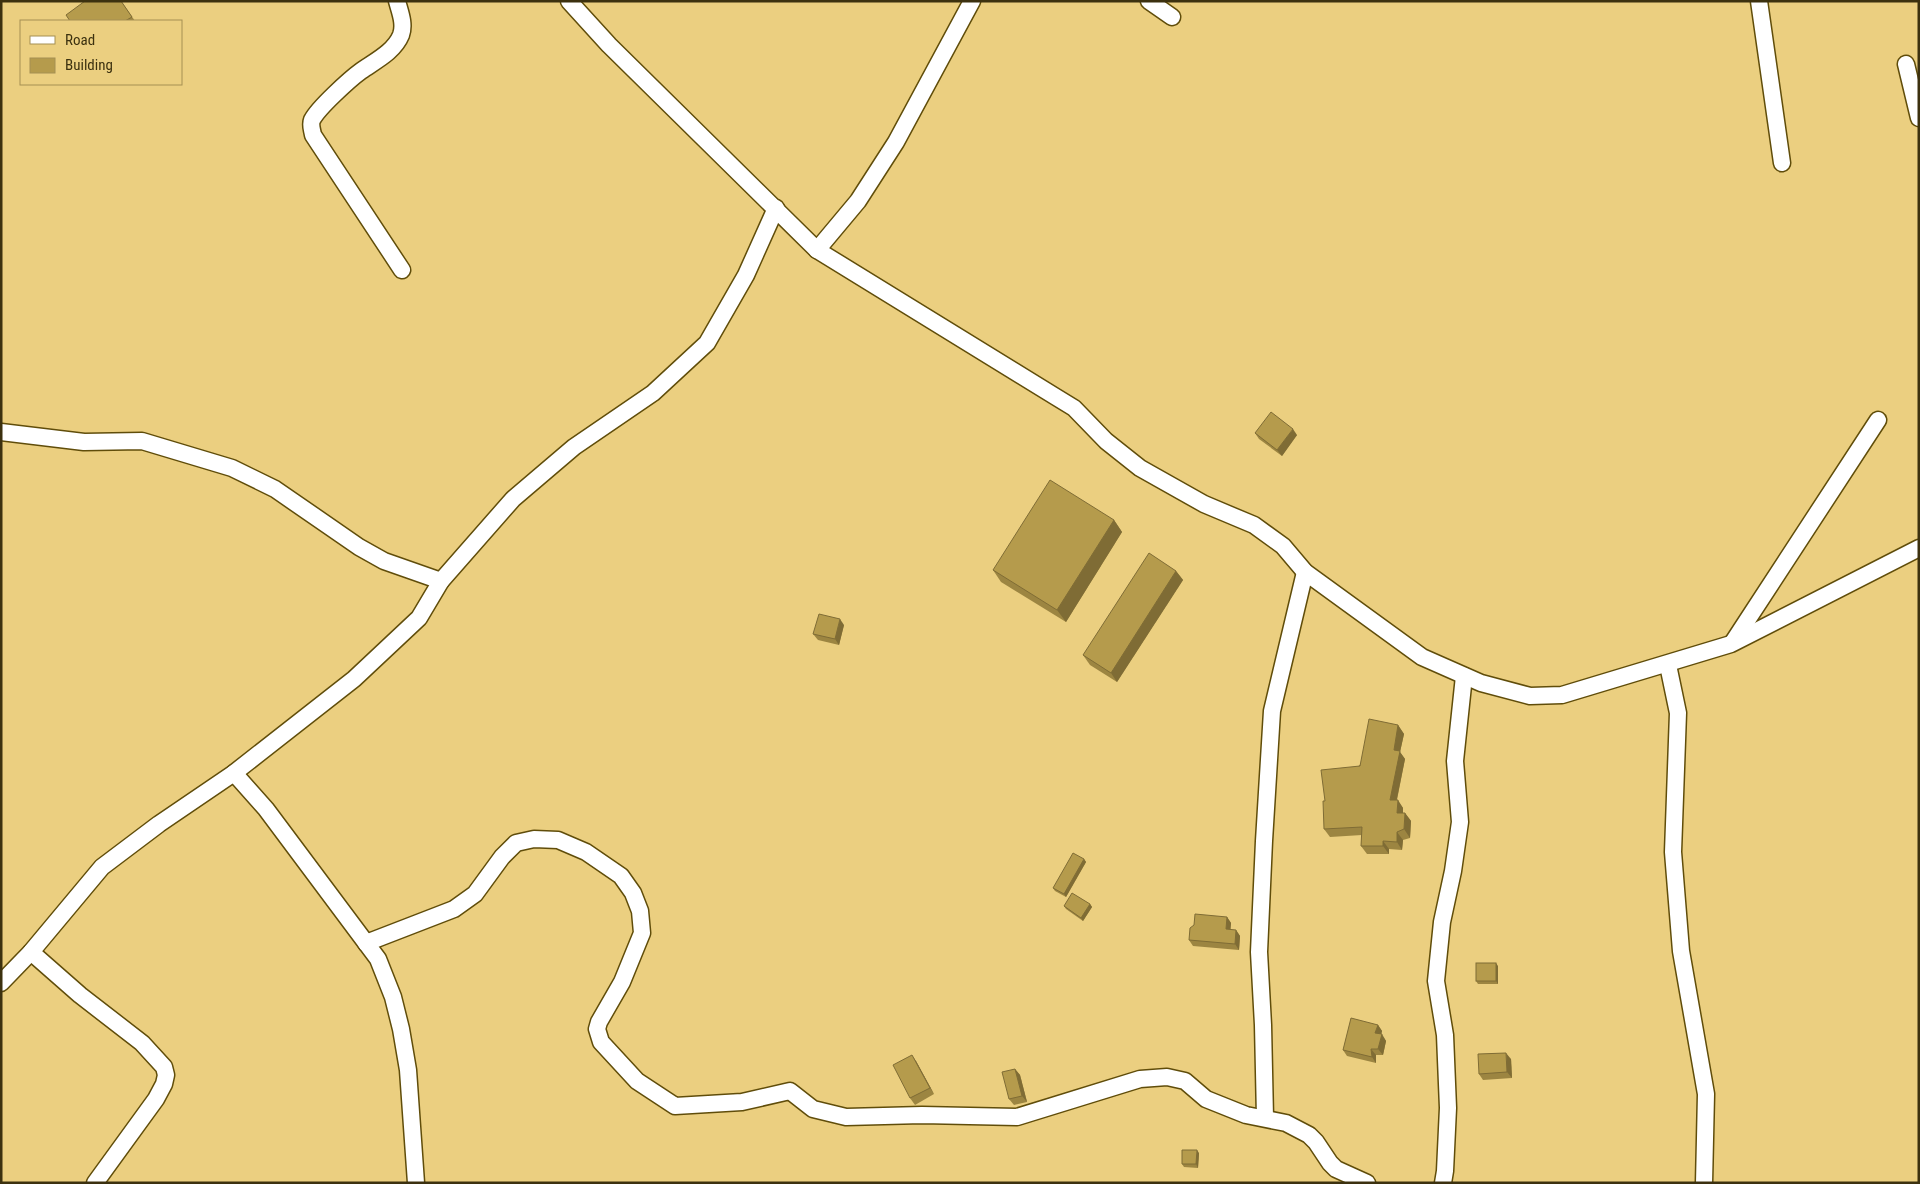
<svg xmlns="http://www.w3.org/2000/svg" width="1920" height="1184" viewBox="0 0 1920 1184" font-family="'Roboto Condensed',sans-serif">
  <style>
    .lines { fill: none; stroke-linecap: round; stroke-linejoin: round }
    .street-casing { stroke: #604d0a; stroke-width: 19 }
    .street { stroke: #fff; stroke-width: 16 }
    .wall { fill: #9c8541 }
    .shaded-wall { fill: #7f6c35 }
    .building { fill: #b59b4c; stroke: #7f6c35 }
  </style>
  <rect width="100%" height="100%" fill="#ebcf80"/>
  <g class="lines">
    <defs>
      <g id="street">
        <path d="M397 1C400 12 405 24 401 35 394 52 375 61 361 71 350 79 318 108 312 120 310 125 312 129 313 135L402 270"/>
        <polyline points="569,1 609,45 817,250 1056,397 1074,408 1106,441 1140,468 1204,504 1254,525 1283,546 1305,572 1422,657 1481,683 1530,696 1562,695 1731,644 1919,548"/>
        <polyline points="1149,1 1172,17"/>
        <polyline points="1759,1 1782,163"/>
        <polyline points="1906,64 1919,118"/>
        <polyline points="817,250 858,201 896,142 972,1"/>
        <polyline points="1,432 84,442 142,441 232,468 275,489 359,547 384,561 441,581"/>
        <polyline points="1733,642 1878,420"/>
        <polyline points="1668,665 1678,713 1673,852 1681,951 1706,1094 1704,1183"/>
        <polyline points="234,773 266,809 378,959 393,997 401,1029 408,1070 416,1183"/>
        <polyline points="366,943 454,909 475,894 502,857 516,843 534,839 558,840 586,852 621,876 633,893 640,911 642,933 622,982 599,1022 597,1029 601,1042 637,1081 675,1106 742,1102 790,1091 813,1109 846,1117 922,1115 1017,1117 1140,1079 1167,1077 1185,1081 1206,1099 1246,1115 1286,1123 1309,1135 1316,1142 1330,1163 1336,1169 1367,1183"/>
        <polyline points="31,952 80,995 142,1043 164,1067 166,1075 164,1084 156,1099 95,1183"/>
        <polyline points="1,983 31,952 102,867 159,824 234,773 354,679 419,618 441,581 513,499 574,447 653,393 707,343 746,275 776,208"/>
        <polyline points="1265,1118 1263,1025 1259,952 1264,841 1272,711 1305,572"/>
        <polyline points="1443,1183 1445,1171 1448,1108 1445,1035 1436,981 1442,922 1453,871 1460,822 1455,761 1464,676"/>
      </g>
    </defs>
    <use href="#street" class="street-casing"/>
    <use href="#street" class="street"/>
  </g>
  <g class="wall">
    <polygon points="121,1 135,21 70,21"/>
    <polygon points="1255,433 1297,435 1282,456 1259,439"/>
    <polygon points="1114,520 1122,532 1066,622 1001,582 993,570"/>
    <polygon points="1176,571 1183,580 1117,682 1090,665 1083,655"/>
    <polygon points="844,625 839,645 818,640 813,634"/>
    <polygon points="1398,725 1404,734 1400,752 1405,759 1397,800 1403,808 1403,813 1405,813 1411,821 1410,838 1403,840 1402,850 1389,849 1389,854 1367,854 1361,846 1362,835 1330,837 1324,829 1325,801"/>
    <polygon points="1084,859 1086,862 1066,897 1055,891 1053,888"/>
    <polygon points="1090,904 1092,907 1083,921 1066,909 1064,906"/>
    <polygon points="1227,917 1231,923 1230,930 1236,930 1240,936 1239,950 1193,946 1189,940"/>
    <polygon points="1498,966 1498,984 1478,984 1476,981"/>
    <polygon points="1378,1025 1382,1031 1381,1034 1386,1041 1383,1055 1376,1055 1376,1063 1347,1056 1343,1050"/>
    <polygon points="1511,1059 1512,1078 1483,1080 1479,1074"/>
    <polygon points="916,1061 934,1094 915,1105 910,1098"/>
    <polygon points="1015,1069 1020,1075 1027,1102 1014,1105 1009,1099"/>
    <polygon points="1199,1153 1198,1168 1184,1167 1182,1164"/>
  </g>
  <g class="shaded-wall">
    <polygon points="1293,429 1297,435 1282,456 1277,450"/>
    <polygon points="1114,520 1122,532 1066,622 1057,610"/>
    <polygon points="1176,571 1183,580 1117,682 1111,673"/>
    <polygon points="840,619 844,625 839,645 835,639"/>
    <polygon points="1398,725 1404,734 1400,752 1405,759 1395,808 1390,800 1394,750"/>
    <polygon points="1398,800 1403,808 1403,821 1397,813"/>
    <polygon points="1405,813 1411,821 1410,838 1404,829"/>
    <polygon points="1397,832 1403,840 1402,850 1397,842"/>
    <polygon points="1383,841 1389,849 1389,854 1383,846"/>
    <polygon points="1084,859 1086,862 1066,897 1064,894"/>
    <polygon points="1090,904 1092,907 1083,921 1081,918"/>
    <polygon points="1227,917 1231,923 1230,936 1226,929"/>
    <polygon points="1236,930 1240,936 1239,950 1235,944"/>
    <polygon points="1496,963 1498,966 1498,984 1496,981"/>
    <polygon points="1378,1025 1382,1031 1380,1039 1375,1033"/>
    <polygon points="1382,1034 1386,1041 1383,1055 1378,1049"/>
    <polygon points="1371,1049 1376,1055 1376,1063 1372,1057"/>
    <polygon points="1506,1053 1511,1059 1512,1078 1507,1072"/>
    <polygon points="912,1055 916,1061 934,1094 930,1088"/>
    <polygon points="1015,1069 1020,1075 1027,1102 1022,1096"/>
    <polygon points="1197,1150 1199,1153 1198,1168 1196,1164"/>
  </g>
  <g class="building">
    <polygon points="85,1 121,1 132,17 125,21 70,21 66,15"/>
    <polygon points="1271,412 1293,429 1277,450 1255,433"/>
    <polygon points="1050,480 1114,520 1057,610 993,570"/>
    <polygon points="1149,553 1176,571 1111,673 1083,655"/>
    <polygon points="819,614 840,619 835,639 813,634"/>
    <polygon points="1369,719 1398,725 1394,750 1400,751 1390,800 1398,800 1397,813 1405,813 1404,829 1397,832 1397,842 1383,841 1383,846 1361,846 1362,827 1324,829 1323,801 1325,801 1321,770 1360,766"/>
    <polygon points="1073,853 1084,859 1064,894 1053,888"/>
    <polygon points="1072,893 1090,904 1081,918 1064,906"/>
    <polygon points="1195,914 1227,917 1226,929 1236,930 1235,944 1189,940 1190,928 1194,925"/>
    <rect x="1476" y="963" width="20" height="18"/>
    <polygon points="1351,1018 1378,1025 1375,1033 1382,1034 1378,1049 1371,1049 1372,1057 1343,1050"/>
    <polygon points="1506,1053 1507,1072 1479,1074 1478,1054"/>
    <polygon points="912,1055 930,1088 910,1098 893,1065"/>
    <polygon points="1015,1069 1022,1096 1009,1099 1002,1072"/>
    <polygon points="1182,1150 1197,1150 1196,1164 1182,1164"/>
  </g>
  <rect width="1920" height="1184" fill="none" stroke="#3c310f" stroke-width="5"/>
  <rect x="20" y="20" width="162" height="65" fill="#ebcf80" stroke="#a59053"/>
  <rect x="30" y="36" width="25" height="8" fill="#ffffff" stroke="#a59053"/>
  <text x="65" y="45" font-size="15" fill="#3c310f">Road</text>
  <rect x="30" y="58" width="25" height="15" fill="#b59b4c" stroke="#a59053"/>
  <text x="65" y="70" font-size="15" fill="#3c310f">Building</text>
</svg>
